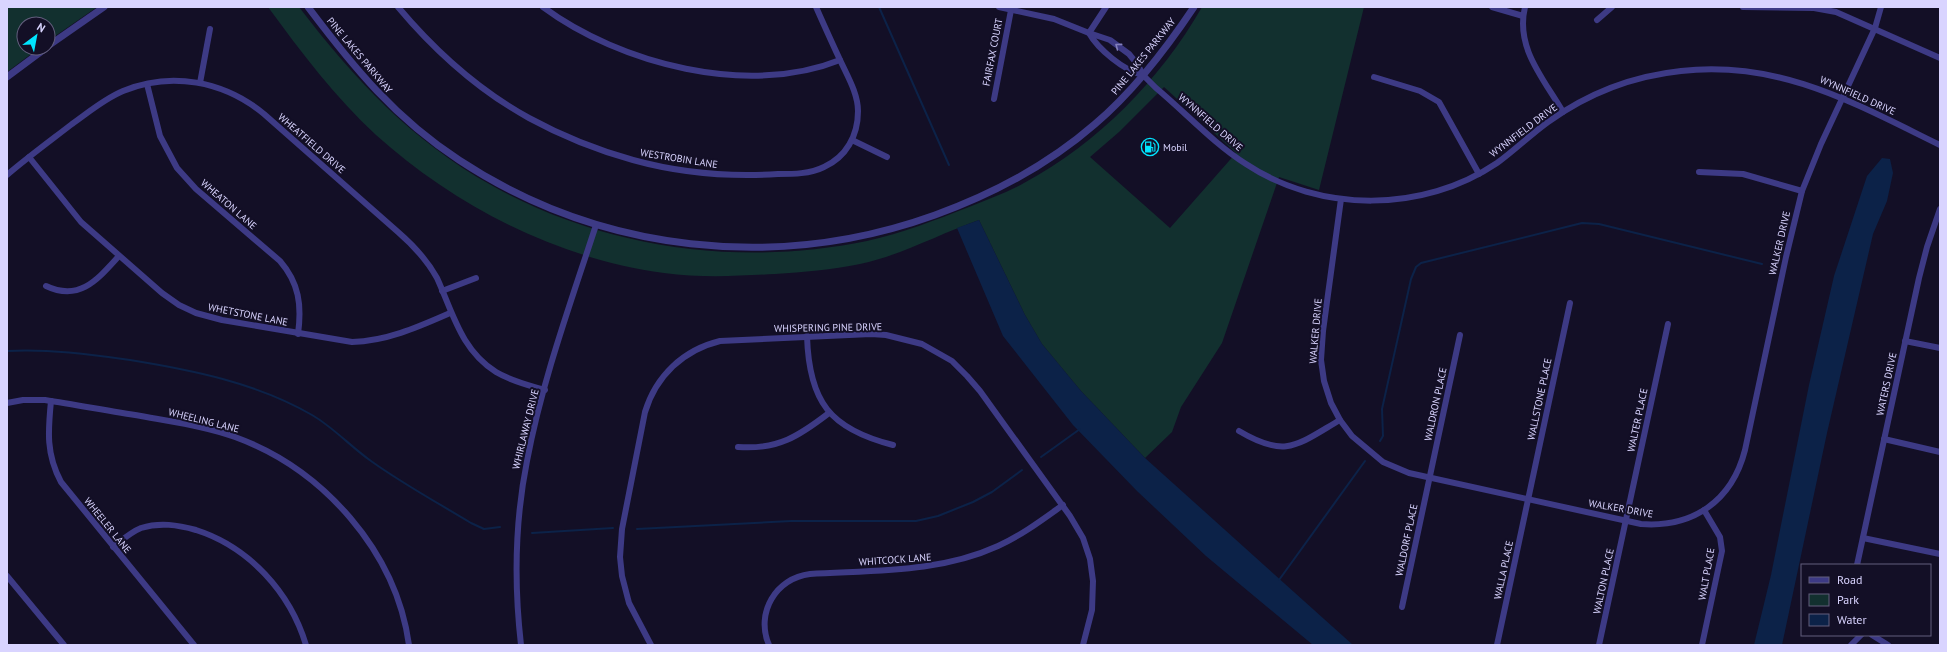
<svg xmlns="http://www.w3.org/2000/svg" width="1947" height="652" viewBox="0 0 1947 652" font-family="'PT Sans',sans-serif">
  <style>
    .green { fill: #12302f; fill-rule: evenodd }
    .water { fill: #0c2248 }
    .lines { fill: none; stroke-linecap: round; stroke-linejoin: round }
    .stream { stroke: #0c2248; stroke-width: 2 }
    .minor { stroke: #3d3a85; stroke-width: 6 }
    .tertiary { stroke: #3d3a85; stroke-width: 7 }
    .oneway { stroke: #837fbc }
    .labels { text-anchor: middle; stroke-width: 4; stroke-linejoin: round; paint-order: stroke }
    .street-label { font-size: 10px; fill: #d9d4ff; stroke: #130f26 }
    .poi-label { font-size: 10px; fill: #d9d4ff; stroke: #130f26; text-anchor: start }
  </style>
  <rect width="100%" height="100%" fill="#130f26"/>
  <g class="green">
    <polygon points="7,7 97,7 48,41 48,24 24,24 24,48 39,48 7,72"/>
    <path d="M268 7H299C354 79 411 140 491 185 605 249 740 267 867 241 902 233 936 220 969 207 988 199 1006 193 1024 183 1098 143 1160 80 1202 7H1364L1319 190 1279 177 1222 343 1181 407 1172 432 1145 458 1081 391 1042 344 1025 315 979 220C939 234 902 255 860 264 832 270 803 272 775 274 738 276 701 278 664 273 558 259 455 206 376 135 335 97 301 52 268 7ZM1164 87 1236 153 1170 228 1090 157 1119 132Z"/>
  </g>
  <g class="water">
    <polygon points="1882,158 1890,159 1893,173 1887,201 1873,234 1827,433 1782,645 1754,645 1771,575 1809,385 1834,276 1867,176"/>
    <polygon points="979,220 1025,315 1042,344 1081,391 1145,458 1353,645 1313,645 1206,556 1137,491 1073,425 1003,336 957,228"/>
  </g>
  <g class="lines">
    <g class="stream">
      <polyline points="879,7 949,165"/>
      <path d="M7 351C49 349 89 354 130 360 192 370 257 383 312 415 333 427 351 447 371 461 403 484 438 503 471 523L484 529 500 527"/>
      <polyline points="1380,441 1383,436 1382,409 1411,279 1416,267 1421,263 1582,223 1599,224 1762,264"/>
      <polyline points="1041,457 1080,429"/>
      <polyline points="637,529 791,521 916,521 938,516 973,502 992,492 1022,470"/>
      <polyline points="532,533 613,528"/>
      <polyline points="1279,580 1365,461"/>
    </g>
    <g class="minor">
      <path d="M398 7C435 51 478 90 529 118 562 136 597 150 633 160 680 173 730 177 778 174 793 174 810 174 824 167 846 157 858 136 858 111 858 94 848 77 841 62 832 43 824 25 816 7"/>
      <path d="M543 7C620 64 748 97 840 60"/>
      <polyline points="999,7 1054,19 1089,33 1106,7"/>
      <polyline points="1492,7 1523,16"/>
      <path d="M1525 7C1515 48 1544 79 1563 112"/>
      <polyline points="1743,7 1814,8 1836,12 1940,58"/>
      <polyline points="1597,20 1612,7"/>
      <path d="M1143 75C1124 71 1098 49 1089 33L1110 40 1129 54 1138 65 1143 75 1156 88C1186 113 1214 144 1246 164 1320 213 1423 213 1497 163 1515 150 1530 135 1548 122 1587 94 1633 76 1681 71 1780 60 1854 103 1940 145"/>
      <polyline points="1374,77 1420,91 1439,102 1479,174"/>
      <polyline points="200,83 210,29"/>
      <path d="M147 84 160 136 177 168 196 189 280 261C299 283 302 305 298 334"/>
      <polyline points="994,99 1011,10"/>
      <polyline points="852,140 887,157"/>
      <path d="M29 157 81 222 162 293 179 305 196 313 222 320 352 342C387 341 418 327 450 313"/>
      <polyline points="1699,172 1743,174 1802,191"/>
      <path d="M7 175C28 157 50 141 72 124 89 112 104 99 123 91 171 71 224 81 264 114L398 232C413 245 427 260 437 278 453 313 461 350 496 372 511 381 528 385 545 390"/>
      <path d="M1341 199 1323 331 1321 360 1324 381 1331 403 1340 420 1352 436 1383 462 1409 473 1641 524C1693 528 1732 501 1745 450L1786 257 1802 191 1821 144 1875 28 1881 7"/>
      <path d="M46 286C80 302 98 279 119 256"/>
      <polyline points="442,291 476,278"/>
      <path d="M807 336C809 402 830 429 893 445"/>
      <polyline points="1905,341 1940,348"/>
      <path d="M51 401C48 431 46 454 61 482L194 645"/>
      <path d="M7 403 23 400H45C77 405 109 411 141 416 172 422 205 426 235 437 323 469 396 551 409 645"/>
      <path d="M1239 431C1286 459 1297 445 1340 420"/>
      <polyline points="1884,439 1940,452"/>
      <path d="M738 447C778 450 799 436 829 413"/>
      <polyline points="1863,538 1940,554"/>
      <path d="M113 547C122 540 131 532 141 528 160 522 178 525 196 530 249 547 290 592 306 645"/>
      <polyline points="1857,565 1919,278 1927,247 1940,209"/>
      <polyline points="7,576 64,645"/>
      <polyline points="1402,607 1460,335"/>
      <polyline points="1872,635 1888,645"/>
      <path d="M521 645C514 584 515 521 527 461 542 381 571 302 596 225"/>
      <path d="M651 645 629 603 622 576 620 557 622 529 645 412C656 376 683 350 720 341L871 334 886 335 922 344 952 361 967 376 980 391 1070 516 1083 538 1090 559 1093 581 1092 610 1083 645"/>
      <path d="M769 645C755 613 776 578 810 574 874 570 939 573 998 546 1022 535 1042 520 1063 505"/>
      <polyline points="1497,645 1570,303"/>
      <polyline points="1599,645 1668,324"/>
      <polyline points="1702,645 1722,551 1720,537 1704,510"/>
      <polyline points="1851,645 1861,635"/>
    </g>
    <g class="tertiary">
      <path d="M308 7C354 68 395 118 459 160 600 253 777 272 935 215 993 194 1049 164 1095 124 1134 91 1166 49 1194 7"/>
      <polyline points="48,46 104,7"/>
      <polyline points="7,77 46,48"/>
    </g>
  </g>
  <defs><path id="oneway-chevron" d="M-2-3.5L2.5 0L-2 3.5" fill="none" stroke-width="1.6" stroke-linecap="round" stroke-linejoin="round"/></defs>
  <use class="oneway" href="#oneway-chevron" transform="translate(1118 46) rotate(-143)"/>
  <defs>
    <symbol id="fuel-ring" viewBox="-11 -11 22 22"><circle r="9.5" fill="#130f26" stroke="#00e5ff" stroke-width="1.5"/><path d="M-5.5-6h7V0h2V4h1.3V-2.5L3-4.5l.8-.8L6-3V5H2.5V1h-1V6h-7ZM-4.2-4.7v3.2H.2V-4.7Z" fill="#00e5ff"/></symbol>
  </defs>
  <g fill-rule="evenodd">
    <use href="#fuel-ring" x="1140" y="137" width="20" height="20"/>
  </g>
  <g class="labels">
    <g class="street-label">
      <text transform="translate(992 52) rotate(-79)" y="4">FAIRFAX COURT</text>
      <text transform="translate(360 55) rotate(50)" y="4">PINE LAKES PARKWAY</text>
      <text transform="translate(1143 56) rotate(-51)" y="4">PINE LAKES PARKWAY</text>
      <text transform="translate(1858 95) rotate(24)" y="4">WYNNFIELD DRIVE</text>
      <text transform="translate(1211 122) rotate(41)" y="4">WYNNFIELD DRIVE</text>
      <text transform="translate(1523 130) rotate(-37)" y="4">WYNNFIELD DRIVE</text>
      <text transform="translate(312 143) rotate(41)" y="4">WHEATFIELD DRIVE</text>
      <text transform="translate(679 158) rotate(9)" y="4">WESTROBIN LANE</text>
      <text transform="translate(229 204) rotate(41)" y="4">WHEATON LANE</text>
      <text transform="translate(1779 243) rotate(-77)" y="4">WALKER DRIVE</text>
      <text transform="translate(248 314) rotate(11)" y="4">WHETSTONE LANE</text>
      <text transform="translate(828 327) rotate(-1)" y="4">WHISPERING PINE DRIVE</text>
      <text transform="translate(1315 331) rotate(-85)" y="4">WALKER DRIVE</text>
      <text transform="translate(1886 384) rotate(-78)" y="4">WATERS DRIVE</text>
      <text transform="translate(1539 399) rotate(-78)" y="4">WALLSTONE PLACE</text>
      <text transform="translate(1435 404) rotate(-78)" y="4">WALDRON PLACE</text>
      <text transform="translate(204 420) rotate(14)" y="4">WHEELING LANE</text>
      <text transform="translate(1637 420) rotate(-78)" y="4">WALTER PLACE</text>
      <text transform="translate(525 429) rotate(-76)" y="4">WHIRLAWAY DRIVE</text>
      <text transform="translate(1621 508) rotate(10)" y="4">WALKER DRIVE</text>
      <text transform="translate(108 525) rotate(51)" y="4">WHEELER LANE</text>
      <text transform="translate(1406 540) rotate(-78)" y="4">WALDORF PLACE</text>
      <text transform="translate(895 559) rotate(-4)" y="4">WHITCOCK LANE</text>
      <text transform="translate(1503 570) rotate(-78)" y="4">WALLA PLACE</text>
      <text transform="translate(1706 574) rotate(-80)" y="4">WALT PLACE</text>
      <text transform="translate(1603 581) rotate(-78)" y="4">WALTON PLACE</text>
    </g>
    <g class="poi-label">
      <text x="1163" y="151">Mobil</text>
    </g>
  </g>
  <rect width="1947" height="652" fill="none" stroke="#d9d4ff" stroke-width="16"/>
  <rect x="1801" y="564" width="130" height="72" fill="#130f26" stroke="#625e7d"/>
  <rect x="1809" y="577" width="20" height="6" fill="#3d3a85" stroke="#625e7d"/>
  <text x="1837" y="584" font-size="12" fill="#d9d4ff">Road</text>
  <rect x="1809" y="594" width="20" height="12" fill="#12302f" stroke="#625e7d"/>
  <text x="1837" y="604" font-size="12" fill="#d9d4ff">Park</text>
  <rect x="1809" y="614" width="20" height="12" fill="#0c2248" stroke="#625e7d"/>
  <text x="1837" y="624" font-size="12" fill="#d9d4ff">Water</text>
  <g transform="translate(36 36) rotate(32)"><circle r="19" fill="#130f26" stroke="#625e7d"/>
  <path d="M0-3L7 15L0 10L-7 15Z" fill="#00e5ff"/>
  <text y="-6" font-size="11" font-weight="bold" text-anchor="middle" fill="#d9d4ff">N</text>
  </g>
</svg>
